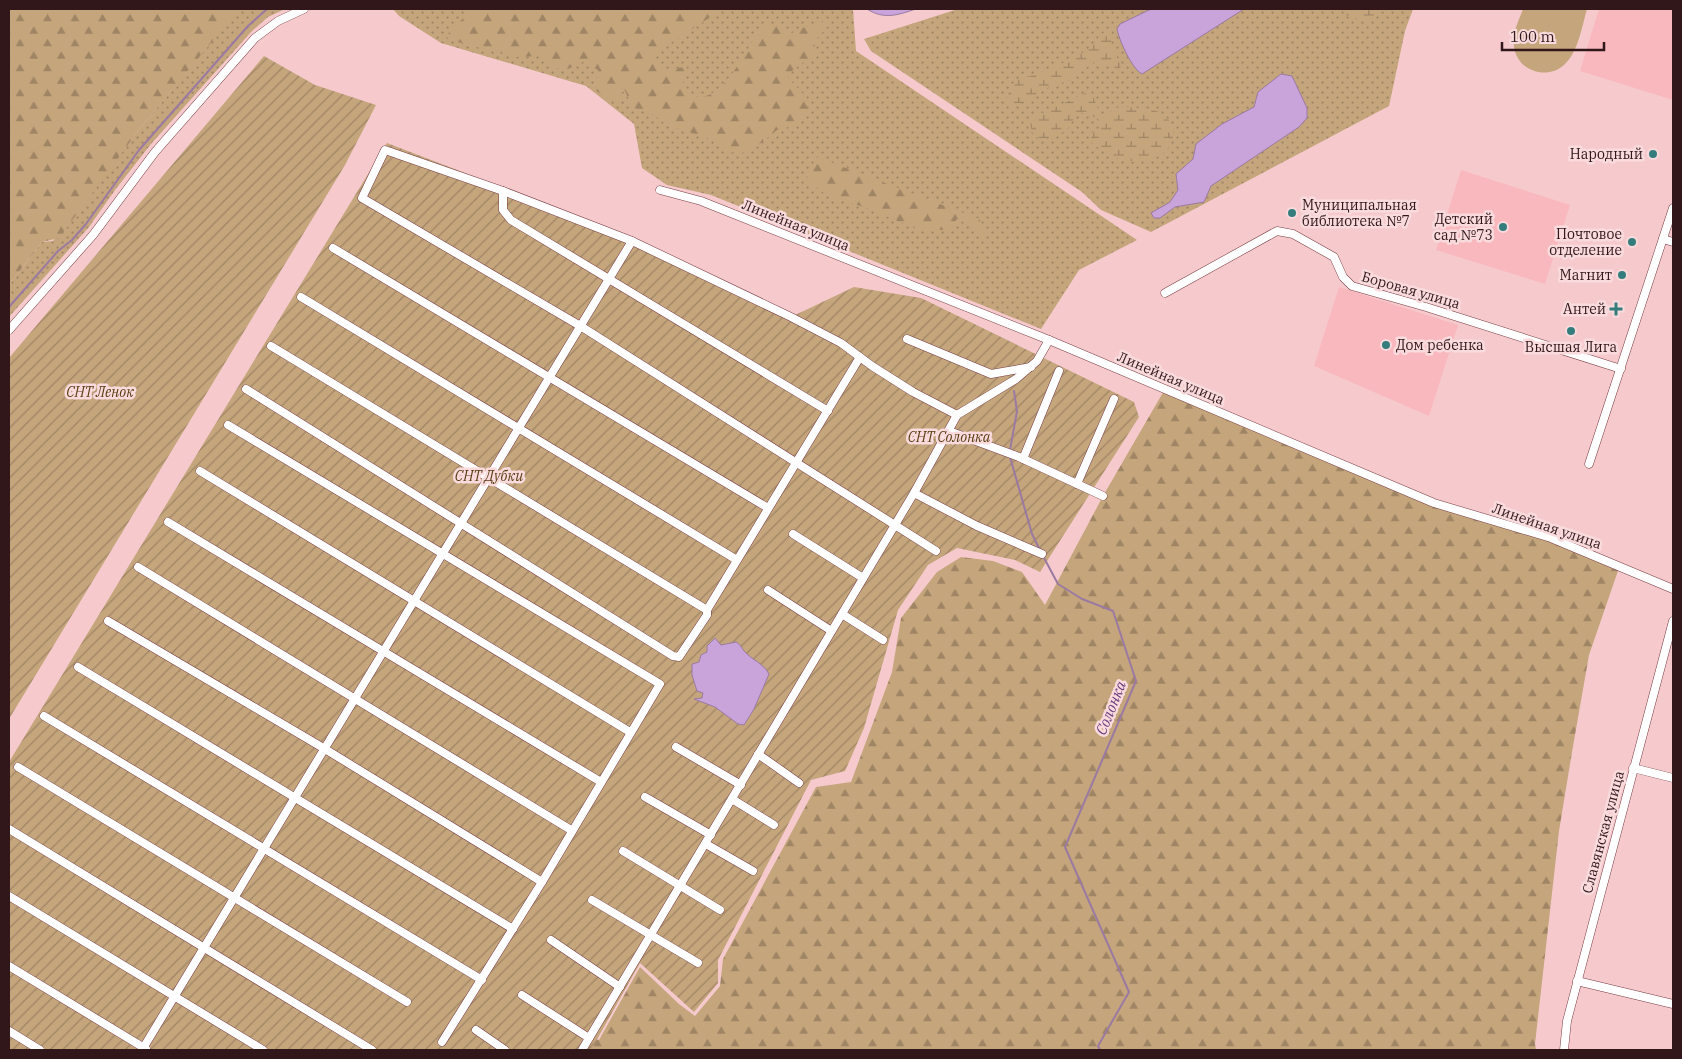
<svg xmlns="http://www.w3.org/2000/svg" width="1682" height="1059" viewBox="0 0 1682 1059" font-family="'IBM Plex Serif',serif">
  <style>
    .built { fill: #f9b8bd }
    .grass { fill: url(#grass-dots) }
    .forest { fill: url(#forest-firs) }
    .wetland { fill: url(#wetland-marsh) }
    .garden { fill: url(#garden-furrows) }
    .pitch { fill: #c4a57c }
    .water { fill: #c9a4db; stroke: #9b7aa1 }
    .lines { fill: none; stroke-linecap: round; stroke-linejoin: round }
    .stream { stroke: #9b7aa1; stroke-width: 2 }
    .minor-casing { stroke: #783c43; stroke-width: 9 }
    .minor { stroke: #fff; stroke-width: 8 }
    .poi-dot { fill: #347d7c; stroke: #f9dbdd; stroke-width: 2 }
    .labels { text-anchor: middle; stroke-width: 5; stroke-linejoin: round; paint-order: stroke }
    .poi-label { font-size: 14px; fill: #31171a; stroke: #f9dbdd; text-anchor: end }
    .street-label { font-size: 14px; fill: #31171a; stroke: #f9dbdd }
    .park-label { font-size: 14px; font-style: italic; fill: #593d12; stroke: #f9dbdd }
    .water-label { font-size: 15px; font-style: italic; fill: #6a3d7f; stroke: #f9dbdd }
  </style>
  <defs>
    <pattern id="grass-dots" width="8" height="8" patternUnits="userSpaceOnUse" patternTransform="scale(1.25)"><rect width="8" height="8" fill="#c4a57c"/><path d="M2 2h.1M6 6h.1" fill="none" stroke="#a08565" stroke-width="1.8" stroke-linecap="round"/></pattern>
    <pattern id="forest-firs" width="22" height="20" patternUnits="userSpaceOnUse" patternTransform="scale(1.25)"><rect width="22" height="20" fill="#c4a57c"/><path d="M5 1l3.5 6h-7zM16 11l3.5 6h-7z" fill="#a08565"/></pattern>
    <pattern id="wetland-marsh" width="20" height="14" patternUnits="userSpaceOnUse" patternTransform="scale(1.25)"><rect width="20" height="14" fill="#c4a57c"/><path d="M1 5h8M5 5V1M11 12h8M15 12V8" fill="none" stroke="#a08565"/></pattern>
    <pattern id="garden-furrows" width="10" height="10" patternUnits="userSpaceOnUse" patternTransform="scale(1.25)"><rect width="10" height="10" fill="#c4a57c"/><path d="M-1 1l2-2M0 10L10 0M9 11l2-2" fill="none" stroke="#a08565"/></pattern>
  </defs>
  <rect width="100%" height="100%" fill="#f6cacc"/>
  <g class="built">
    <polygon points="1599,9 1673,9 1673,100 1580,71"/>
    <polygon points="1461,170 1570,205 1545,284 1436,250"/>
    <polygon points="1339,287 1458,325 1429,416 1314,366"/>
  </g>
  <g class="grass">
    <polygon points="238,9 285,9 268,17 252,31 151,144 115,190 89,227 9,317 9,285 42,242 53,241 138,131"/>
    <polygon points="393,9 853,9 856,51 1137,240 1079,270 1041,329 711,195 667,185 642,168 634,124 586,86 441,43 399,16"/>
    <polygon points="958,9 1413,9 1405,31 1389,106 1151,232 1101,210 1082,192 871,51 864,39"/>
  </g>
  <g class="forest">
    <polygon points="9,9 239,9 138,131 59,238 42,242 9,285"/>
    <path d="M472 9H723L652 55 665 69 687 67 682 81 692 97C698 97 706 97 711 94 731 84 751 43 762 24L777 26 792 33 802 28 827 21 828 26 814 42 816 53 793 70 788 78 807 98V109L799 124 777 130 756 147 742 153 729 152 714 140 667 125 648 111 633 108 624 89 617 103 607 99 594 89 598 70 583 62 568 69 551 68 541 56 515 57 450 40 446 36Z"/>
    <polygon points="817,157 979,219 987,231 980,236 958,218 948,230 916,229 867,208 828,196 806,180"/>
    <polygon points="1165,389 1434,503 1551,538 1620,565 1589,655 1572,752 1559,831 1535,1044 1536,1050 406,1050 424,987 599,1040 640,967 679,1004 695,1016 720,986 723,959 816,787 851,782 892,672 901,618 937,572 961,557 993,561 1022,572 1045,605 1103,496"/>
  </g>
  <g class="wetland">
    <path d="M1354 9H1392C1373 11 1367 29 1345 14Z"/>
    <path d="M1112 29 1111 47 1122 66 1118 69 1110 65 1094 63 1080 71 1073 79 1049 87 1025 102 1012 106 1006 100 1009 92 1019 79C1034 77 1076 58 1089 49 1094 45 1098 40 1100 33L1106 34Z"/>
    <path d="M1088 92 1092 94 1100 114 1105 115C1108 114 1111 111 1114 109 1120 105 1134 108 1141 108 1197 111 1176 181 1111 156 1104 153 1098 147 1092 143L1091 133 1098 129 1101 123 1094 117 1080 112C1073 117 1072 123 1067 129 1059 136 1049 138 1039 139L1032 132 1030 123 1034 117Z"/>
  </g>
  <g class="garden">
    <polygon points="264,56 315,85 376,105 345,165 9,719 9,358"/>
    <polygon points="387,143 611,229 791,317 854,287 921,298 1134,402 1139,417 1040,572 1015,560 957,548 928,565 898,610 864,728 845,771 811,780 718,960 718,983 694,1012 640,963 591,1050 9,1050 9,762"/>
  </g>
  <path class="pitch" d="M1523 9H1587C1582 26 1578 53 1564 65 1546 81 1516 70 1514 46 1512 33 1519 20 1523 9Z"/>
  <g class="water">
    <path d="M867 9H916C898 15 884 20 867 9Z"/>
    <path d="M1151 9H1244L1142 74C1132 69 1119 40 1117 29L1120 24Z"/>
    <polygon points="1281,74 1292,76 1307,108 1307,118 1299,127 1211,186 1204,202 1175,207 1160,218 1154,218 1151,213 1170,202 1178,190 1176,174 1193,159 1196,144 1222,124 1254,107 1258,92"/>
    <path d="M715 638 721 645 736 642C741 645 741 647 744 651 752 660 763 663 769 674L754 709 744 725 738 724 715 707 694 699 702 698 703 693 697 691 692 675V664L699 662 701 655 707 652V646Z"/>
  </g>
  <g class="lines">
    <g class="stream">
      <polyline points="9,307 58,251 72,240 86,224 139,150 248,26 267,9"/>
      <polyline points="1010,450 1017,411 1014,391"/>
      <polyline points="1010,457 1032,534 1040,550"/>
      <polyline points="1043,556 1058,584 1082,599 1113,611 1136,681 1065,847 1129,992 1098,1046 1100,1050"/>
    </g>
    <defs>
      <g id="minor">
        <polyline points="660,190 701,201 1049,340 1434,503 1551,538 1673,589"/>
        <polyline points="503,191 632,241 791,317 841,343 872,366 913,392 957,415"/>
        <polyline points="1663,239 1673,242"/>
        <polyline points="333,248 768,508"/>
        <polyline points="1165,293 1277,231 1293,234 1334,257 1343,277 1352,286 1426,307 1621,369"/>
        <polyline points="301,297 737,560"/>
        <polyline points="9,330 93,235 155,152 255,38 278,21 304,9"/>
        <polyline points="907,339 991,374 1031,367"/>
        <polyline points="271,346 707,610"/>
        <polyline points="246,389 673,656 679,657 707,615 707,610 860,357"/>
        <polyline points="828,411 511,220 503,210 503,191 385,150 362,198 582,327 936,551"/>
        <polyline points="228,425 660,684 542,882 442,1042"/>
        <polyline points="949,431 1019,457 1103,496"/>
        <polyline points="1023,459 1059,371"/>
        <polyline points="1589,464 1673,208"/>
        <polyline points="200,471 630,732"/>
        <polyline points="1077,484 1114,399"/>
        <polyline points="914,493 977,526 1042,554"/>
        <polyline points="168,522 601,782"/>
        <polyline points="793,534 863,578"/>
        <polyline points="138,567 571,830"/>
        <polyline points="768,590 830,630"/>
        <polyline points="842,614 883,640"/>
        <polyline points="108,621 325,749 542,882"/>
        <polyline points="78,667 513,929"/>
        <polyline points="44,716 482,980"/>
        <polyline points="676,747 741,785"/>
        <polyline points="758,754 799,783"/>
        <polyline points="18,767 407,1002"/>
        <polyline points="1633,768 1673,778"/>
        <polyline points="645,797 711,835"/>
        <polyline points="732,799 774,825"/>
        <polyline points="9,829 372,1050"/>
        <polyline points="706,844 753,871"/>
        <polyline points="623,851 720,910"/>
        <polyline points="9,896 263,1050"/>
        <polyline points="592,900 698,963"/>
        <polyline points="551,940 620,987"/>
        <polyline points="9,966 146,1049"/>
        <polyline points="1577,981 1673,1004"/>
        <polyline points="522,995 589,1038"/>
        <polyline points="476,1030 505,1050"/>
        <polyline points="9,1031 40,1050"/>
        <polyline points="142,1050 632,241"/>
        <polyline points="582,1050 914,493 957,415 1016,379 1037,361 1049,340"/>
        <polyline points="1564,1050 1567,1021 1673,621"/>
      </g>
    </defs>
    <use href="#minor" class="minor-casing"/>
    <use href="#minor" class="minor"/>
  </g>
  <g class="poi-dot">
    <circle cx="1653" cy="154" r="5"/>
    <circle cx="1292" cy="213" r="5"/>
    <circle cx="1503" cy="227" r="5"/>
    <circle cx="1632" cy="242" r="5"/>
    <circle cx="1622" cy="275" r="5"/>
    <path d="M1613.5 301.5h5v5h5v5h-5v5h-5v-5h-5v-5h5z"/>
    <circle cx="1571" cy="331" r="5"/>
    <circle cx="1386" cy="345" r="5"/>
  </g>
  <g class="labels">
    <g class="poi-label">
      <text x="1643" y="159">Народный</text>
      <text x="1302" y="210" text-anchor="start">Муниципальная<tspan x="1302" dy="16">библиотека №7</tspan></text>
      <text x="1493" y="224">Детский<tspan x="1493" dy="16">сад №73</tspan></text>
      <text x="1622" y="239">Почтовое<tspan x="1622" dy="16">отделение</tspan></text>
      <text x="1612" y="280">Магнит</text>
      <text x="1606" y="314">Антей</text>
      <text x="1396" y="350" text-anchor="start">Дом ребенка</text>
      <text x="1571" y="352" text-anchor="middle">Высшая Лига</text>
    </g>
    <g class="street-label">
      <text transform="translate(796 225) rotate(22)" y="5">Линейная улица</text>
      <text transform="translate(1411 290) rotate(16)" y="5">Боровая улица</text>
      <text transform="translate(1171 378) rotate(23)" y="5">Линейная улица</text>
      <text transform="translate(1547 526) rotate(19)" y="5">Линейная улица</text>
      <text transform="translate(1603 832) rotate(-75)" y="5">Славянская улица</text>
    </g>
    <g class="park-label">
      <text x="100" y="397">СНТ Ленок</text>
      <text x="949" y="442">СНТ Солонка</text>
      <text x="489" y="481">СНТ Дубки</text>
    </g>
    <g class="water-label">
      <text transform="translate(1111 708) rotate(-68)" y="5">Солонка</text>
    </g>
  </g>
  <rect width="1682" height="1059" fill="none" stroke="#31171a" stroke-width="20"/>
  <path d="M1502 42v8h102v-8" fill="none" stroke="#31171a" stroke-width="2.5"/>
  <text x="1510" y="42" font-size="15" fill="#31171a" stroke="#f9dbdd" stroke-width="4" paint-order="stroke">100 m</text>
</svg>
